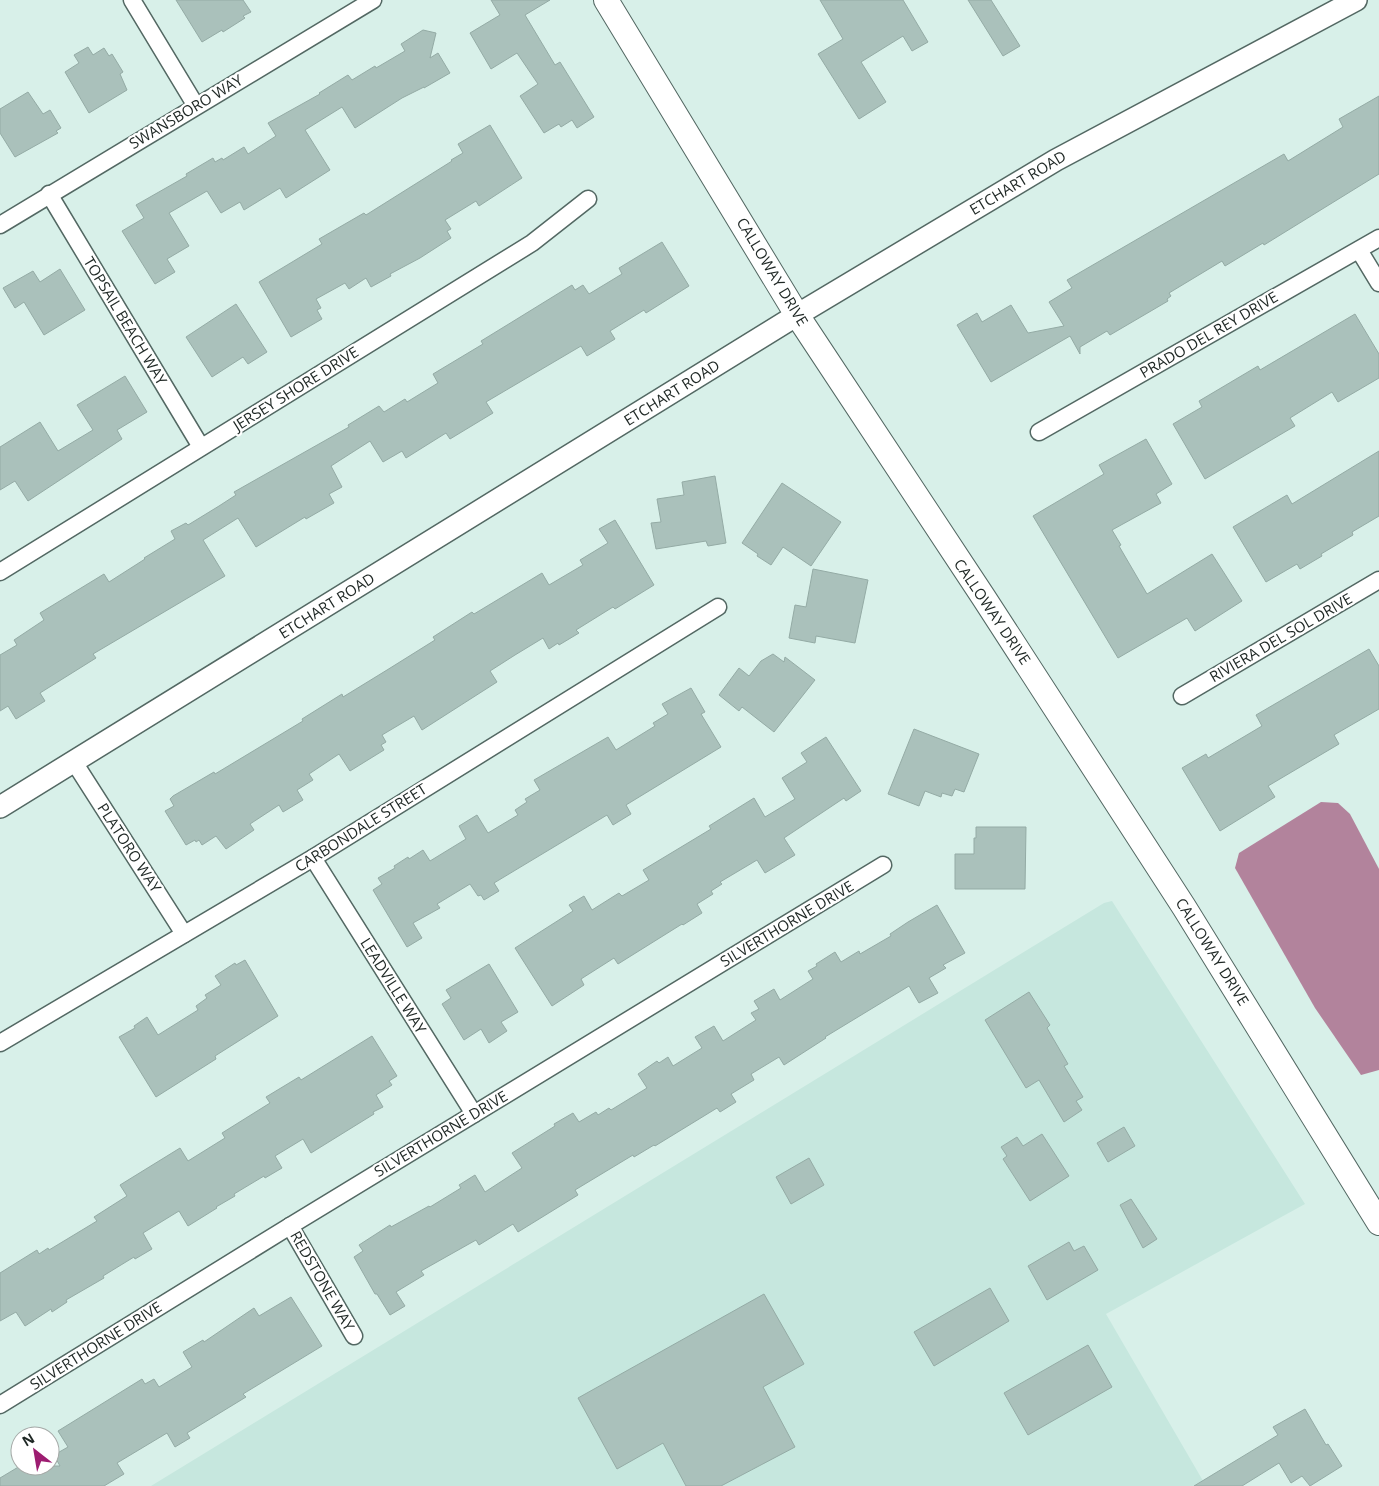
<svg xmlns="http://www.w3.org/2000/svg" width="1379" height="1486" viewBox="0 0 1379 1486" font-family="'Open Sans',sans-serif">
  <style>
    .built { fill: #c6e7de }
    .water { fill: #b2839c }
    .building { fill: #aac1bb; stroke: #94aba5 }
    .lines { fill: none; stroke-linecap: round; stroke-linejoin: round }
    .minor-casing { stroke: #536863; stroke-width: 19 }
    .tertiary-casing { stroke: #536863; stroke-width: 24 }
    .secondary-casing { stroke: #536863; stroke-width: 26 }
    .minor { stroke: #fff; stroke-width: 16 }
    .tertiary { stroke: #fff; stroke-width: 21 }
    .secondary { stroke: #fff; stroke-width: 24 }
    .labels { text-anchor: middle; stroke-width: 4.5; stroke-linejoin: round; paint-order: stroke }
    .street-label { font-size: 15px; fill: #1e2724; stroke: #fff }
  </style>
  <rect width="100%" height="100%" fill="#d8f0e9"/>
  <polygon class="built" points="1112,901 1305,1204 1106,1314 1206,1486 151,1486 1104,903"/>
  <polygon class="water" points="1321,802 1338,803 1350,814 1379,869 1379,1070 1361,1075 1315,1008 1235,868 1239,853"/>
  <g class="building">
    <polygon points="176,0 243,0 251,12 243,16 245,18 223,32 222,30 202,42"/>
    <polygon points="491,0 550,0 525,15 555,65 560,62 594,117 577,128 572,120 561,127 559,124 544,133 520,96 538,84 517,53 491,69 470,33 500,15"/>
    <polygon points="820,0 903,0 928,42 912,51 903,36 861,62 886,102 859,119 818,54 843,39"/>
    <polygon points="968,0 991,0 1020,46 1003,56"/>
    <polygon points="423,30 436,33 430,58 438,53 450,73 424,88 424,87 402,98 355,128 342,107 305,130 330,170 286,198 280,188 244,210 240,202 221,213 207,191 169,213 189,246 167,259 175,272 155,284 122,231 144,218 136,205 187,176 186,174 213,158 215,162 222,158 223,160 244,147 248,154 276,136 268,123 320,94 319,93 348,75 352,80 375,66 376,68 405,51 401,44"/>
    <polygon points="88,47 93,55 104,48 109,56 112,54 123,72 120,74 127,90 89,113 65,72 79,63 74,55"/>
    <polygon points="28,92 43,114 50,110 61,128 56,131 58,133 15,157 0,133 0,109"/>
    <polygon points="1379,96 1379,174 1264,245 1263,243 1225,266 1222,261 1169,293 1171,296 1167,299 1168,301 1110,335 1107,331 1080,347 1080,354 1070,336 991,382 957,325 977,313 982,322 1011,305 1028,333 1064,326 1049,302 1072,288 1067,280 1284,154 1288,161 1343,127 1339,119"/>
    <polygon points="490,125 522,178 479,206 476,201 445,220 451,229 447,231 451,238 420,258 390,274 391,276 371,287 366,278 349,289 345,283 316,299 321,308 317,310 322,319 291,337 259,282 322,244 319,239 364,213 366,215 452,161 451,160 463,153 458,144"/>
    <polygon points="662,242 689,286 646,313 644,310 610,331 615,339 587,356 581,346 486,402 493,413 450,439 446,433 406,458 402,451 383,462 370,441 331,466 342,487 329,494 334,503 306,519 305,517 256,547 238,518 203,540 225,576 93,654 96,658 40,693 45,701 16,719 8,706 0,711 0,655 17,645 14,640 44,620 40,613 104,574 109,582 145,559 144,558 175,539 171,531 186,523 188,525 219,506 236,495 234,492 349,427 348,425 379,406 384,412 405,399 407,402 438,383 433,374 483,344 481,341 512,322 572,285 575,290 583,285 589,294 622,274 619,268"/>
    <polygon points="60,269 85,310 44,335 24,302 15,308 3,288 33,271 40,282"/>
    <polygon points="236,304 267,352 248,364 243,357 212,377 186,337"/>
    <polygon points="1355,314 1379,354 1379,378 1338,402 1332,392 1290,418 1295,426 1205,479 1173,424 1202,407 1199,401 1258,366 1260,370"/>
    <polygon points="125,376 147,412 117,430 122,439 28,501 15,481 0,490 0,447 40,422 58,451 93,430 77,405"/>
    <polygon points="1146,439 1172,484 1156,494 1161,503 1112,530 1121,545 1119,546 1147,594 1212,554 1242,601 1195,631 1187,618 1118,658 1033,516 1104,474 1099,465"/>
    <polygon points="1379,451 1379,516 1352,532 1353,535 1321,554 1322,556 1300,569 1297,564 1266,582 1233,527 1287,495 1292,504"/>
    <polygon points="715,476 726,543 708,546 706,541 656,549 651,523 661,522 657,499 684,495 682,482"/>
    <polygon points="782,483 841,522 811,566 783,547 771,565 757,556 758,554 742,543"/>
    <polygon points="615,520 654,585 615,609 613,607 576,630 579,633 559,645 558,643 549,649 543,638 515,655 490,671 497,682 422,730 414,716 382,735 386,742 381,745 384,750 350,771 339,754 309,774 313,780 297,790 303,800 283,812 279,805 250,824 254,830 226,849 216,836 202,845 199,840 196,842 195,840 186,845 165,811 174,806 170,799 173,796 214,772 215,774 303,721 302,719 342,694 343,697 387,670 435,640 433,637 472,612 474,614 542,573 549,585 583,565 580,560 608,543 599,529"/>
    <polygon points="813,569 868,580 855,643 816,636 815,643 789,638 795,605 806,607"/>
    <polygon points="1369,649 1379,666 1379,709 1334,735 1339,744 1268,786 1275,797 1220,831 1182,768 1206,754 1208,758 1262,726 1256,715"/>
    <polygon points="773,654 784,662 785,657 815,680 774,732 742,707 739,711 719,695 739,668 749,676 761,661"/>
    <polygon points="691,688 705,712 701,714 721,747 626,805 631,814 613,825 607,815 494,883 499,891 484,900 481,895 478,896 470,884 437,904 440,908 413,923 422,938 407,947 373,890 382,884 378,878 395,868 394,866 408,857 409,859 423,850 430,861 466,839 459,826 477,815 488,833 518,815 515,810 527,802 525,799 540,790 534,780 608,737 616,750 655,726 653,723 668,714 662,704"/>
    <polygon points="914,729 979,754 964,792 955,789 952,796 942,793 941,797 925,791 919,806 888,794"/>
    <polygon points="826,737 861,791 846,801 844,798 784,838 795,855 765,873 757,860 720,882 722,884 711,891 713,894 697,904 702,913 683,925 682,924 618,964 614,958 581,979 584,985 552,1006 515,948 573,911 569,905 584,896 592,910 619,893 622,896 649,880 643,870 711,829 709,826 754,798 765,817 795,799 782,778 807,762 801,753"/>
    <polygon points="976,827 1026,827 1025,889 955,889 955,854 974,854 974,838 976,838"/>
    <polygon points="937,905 965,953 943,965 946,968 929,978 938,993 919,1003 909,986 825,1037 826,1038 784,1065 779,1057 751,1074 754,1080 731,1094 736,1102 720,1112 717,1108 655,1146 654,1145 634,1157 633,1155 575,1190 578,1195 518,1232 513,1224 479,1245 476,1240 421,1271 424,1275 396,1292 405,1306 390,1315 377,1294 375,1294 354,1257 363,1251 359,1245 390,1225 391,1227 429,1206 430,1207 461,1188 459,1185 475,1175 485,1192 522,1168 512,1153 555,1126 554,1124 573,1113 579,1122 596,1112 598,1115 609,1108 611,1110 647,1088 638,1074 657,1061 659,1063 668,1057 673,1066 702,1048 695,1037 714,1026 723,1041 756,1020 751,1013 759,1009 754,1001 774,989 780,1000 813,979 808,971 817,966 816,964 835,952 841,962 859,951 860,954 891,936 890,934 908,922"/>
    <polygon points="245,960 278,1016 215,1056 216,1059 156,1097 119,1037 135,1028 134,1026 147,1017 158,1035 198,1010 196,1006 207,998 205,995 221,985 215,976 235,963 236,965"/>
    <polygon points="489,964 518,1012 501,1022 507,1031 489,1043 481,1029 464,1040 442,1004 451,998 446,990"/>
    <polygon points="1029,992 1050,1025 1047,1028 1068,1064 1064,1066 1083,1097 1076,1101 1082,1110 1064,1122 1039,1080 1026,1088 985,1020"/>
    <polygon points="372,1036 397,1076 389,1081 392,1085 376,1095 383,1107 373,1112 374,1114 311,1153 303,1139 275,1156 282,1168 265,1178 264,1176 234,1194 235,1196 216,1207 217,1208 188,1226 179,1211 143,1233 152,1249 135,1259 134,1257 103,1276 104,1278 66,1300 67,1302 52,1312 51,1309 25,1326 16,1312 0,1321 0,1273 37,1250 39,1254 48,1248 49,1250 97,1221 94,1217 127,1196 120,1185 180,1148 188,1161 225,1138 222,1133 270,1103 266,1097 299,1077 301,1080"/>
    <polygon points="1124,1127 1135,1146 1108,1162 1097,1143"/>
    <polygon points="1042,1134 1069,1176 1030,1201 1003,1159 1007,1156 1001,1147 1017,1137 1023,1146"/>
    <polygon points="809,1158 824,1185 791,1204 776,1177"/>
    <polygon points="1131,1199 1157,1239 1143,1248 1120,1205"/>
    <polygon points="1069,1242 1074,1251 1084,1246 1098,1270 1047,1300 1028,1266"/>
    <polygon points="990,1288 1009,1321 934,1366 914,1332"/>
    <polygon points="764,1294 804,1364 763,1387 795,1447 721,1486 686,1486 663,1443 617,1469 578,1398"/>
    <polygon points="291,1297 322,1346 243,1394 246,1397 187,1433 190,1438 175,1447 167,1433 117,1463 124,1474 104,1486 0,1486 0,1478 20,1466 60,1466 54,1455 68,1447 58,1431 142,1379 145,1384 154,1379 159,1387 192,1367 183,1352 203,1340 204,1342 254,1308 259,1316"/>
    <polygon points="1088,1345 1112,1387 1028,1435 1004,1393"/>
    <polygon points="1305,1409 1326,1445 1328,1444 1342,1466 1310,1486 1302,1476 1291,1483 1279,1463 1242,1486 1194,1486 1278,1435 1273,1427"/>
  </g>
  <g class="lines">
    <defs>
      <g id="minor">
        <polyline points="132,0 196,106"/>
        <polyline points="49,194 201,447"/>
        <polyline points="0,225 373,0"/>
        <polyline points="1359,250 1379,283"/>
        <polyline points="1039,432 1379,238"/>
        <polyline points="0,572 532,243 588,199"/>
        <polyline points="1182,696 1379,580"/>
        <polyline points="74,762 184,934"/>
        <polyline points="313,858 474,1114"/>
        <polyline points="0,1043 313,858 718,607"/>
        <polyline points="290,1226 354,1336"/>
        <polyline points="0,1405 290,1226 883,865"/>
      </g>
      <polyline id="tertiary" points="0,807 797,315 1056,160 1356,0"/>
      <polyline id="secondary" points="606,0 797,315 984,598 1184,907 1379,1223"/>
    </defs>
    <use href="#minor" class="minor-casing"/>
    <use href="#tertiary" class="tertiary-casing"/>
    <use href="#secondary" class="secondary-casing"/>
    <use href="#minor" class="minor"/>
    <use href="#tertiary" class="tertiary"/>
    <use href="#secondary" class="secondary"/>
  </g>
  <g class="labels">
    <g class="street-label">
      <text transform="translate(186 112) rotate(-31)" y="5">SWANSBORO WAY</text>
      <text transform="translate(1018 183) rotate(-31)" y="5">ETCHART ROAD</text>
      <text transform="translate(772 272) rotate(59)" y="5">CALLOWAY DRIVE</text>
      <text transform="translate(125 321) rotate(59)" y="5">TOPSAIL BEACH WAY</text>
      <text transform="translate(1209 335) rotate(-30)" y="5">PRADO DEL REY DRIVE</text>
      <text transform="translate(296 389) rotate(-32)" y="5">JERSEY SHORE DRIVE</text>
      <text transform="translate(672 393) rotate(-32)" y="5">ETCHART ROAD</text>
      <text transform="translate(327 606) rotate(-32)" y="5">ETCHART ROAD</text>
      <text transform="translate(992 612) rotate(56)" y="5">CALLOWAY DRIVE</text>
      <text transform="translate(1281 638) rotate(-30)" y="5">RIVIERA DEL SOL DRIVE</text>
      <text transform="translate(361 828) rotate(-32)" y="5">CARBONDALE STREET</text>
      <text transform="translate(129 848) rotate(57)" y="5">PLATORO WAY</text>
      <text transform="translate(787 924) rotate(-31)" y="5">SILVERTHORNE DRIVE</text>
      <text transform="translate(1212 952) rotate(58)" y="5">CALLOWAY DRIVE</text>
      <text transform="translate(393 986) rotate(58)" y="5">LEADVILLE WAY</text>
      <text transform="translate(441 1134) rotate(-31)" y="5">SILVERTHORNE DRIVE</text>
      <text transform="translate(322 1281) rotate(60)" y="5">REDSTONE WAY</text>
      <text transform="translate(96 1346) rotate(-32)" y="5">SILVERTHORNE DRIVE</text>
    </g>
  </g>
  <g transform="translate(35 1451) rotate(329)"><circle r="24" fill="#ffffff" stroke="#a5a9a7"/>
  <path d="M0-4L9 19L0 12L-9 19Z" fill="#9d1d71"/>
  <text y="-8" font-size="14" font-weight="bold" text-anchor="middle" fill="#1e2724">N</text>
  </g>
</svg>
